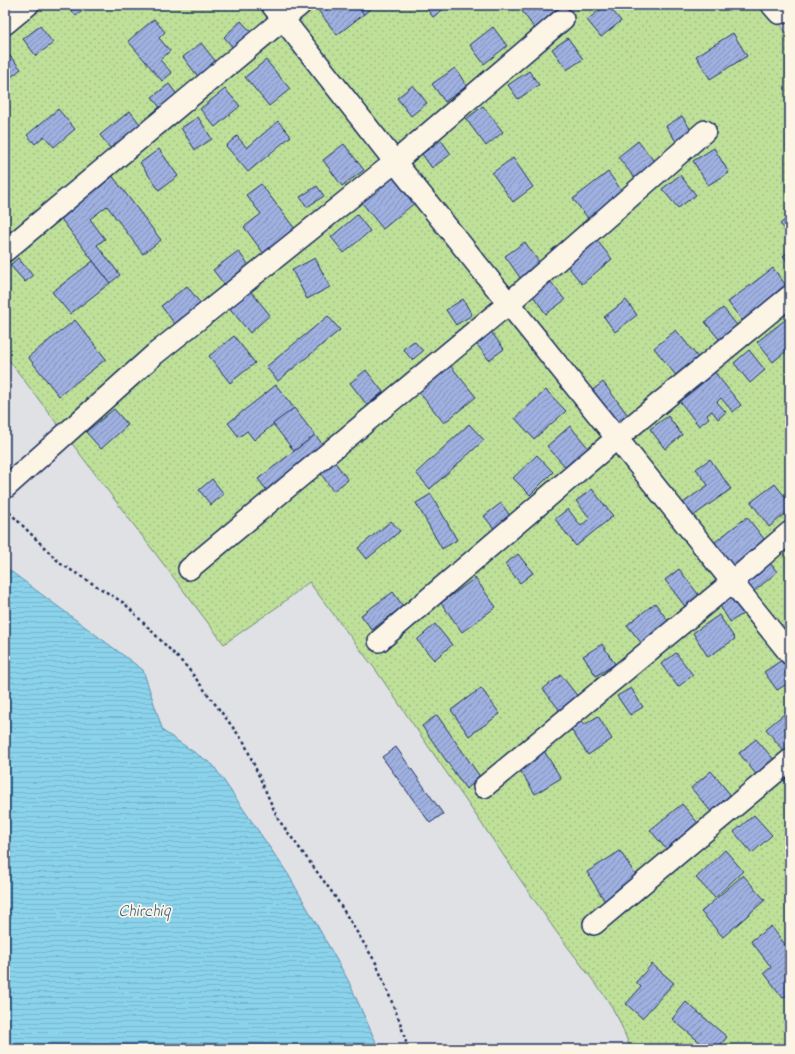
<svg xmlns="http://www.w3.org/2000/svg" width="795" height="1054" viewBox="0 0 795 1054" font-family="'Indie Flower',sans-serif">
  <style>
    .park { fill: url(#park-dots); stroke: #6c887c }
    .water { fill: url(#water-rules); stroke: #5e91b3 }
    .building { fill: url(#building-hatch); stroke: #1b2f5e }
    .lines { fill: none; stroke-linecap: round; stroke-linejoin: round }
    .minor-casing { stroke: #1b2f5e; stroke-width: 24 }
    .path { stroke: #1b2f5e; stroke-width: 2.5; stroke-dasharray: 3 3; stroke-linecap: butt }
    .minor { stroke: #fcf5e5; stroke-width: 21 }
    .labels { text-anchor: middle; stroke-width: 3.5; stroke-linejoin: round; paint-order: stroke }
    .water-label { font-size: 17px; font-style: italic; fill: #375881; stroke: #fcf5e5 }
  </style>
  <defs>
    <pattern id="park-dots" width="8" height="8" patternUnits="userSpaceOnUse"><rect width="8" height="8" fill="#bee099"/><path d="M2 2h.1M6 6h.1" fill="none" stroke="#a3c086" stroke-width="1.8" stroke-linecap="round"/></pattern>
    <pattern id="water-rules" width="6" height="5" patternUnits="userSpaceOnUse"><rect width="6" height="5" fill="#8ad3eb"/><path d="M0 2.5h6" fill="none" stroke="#76b5cc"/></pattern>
    <pattern id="building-hatch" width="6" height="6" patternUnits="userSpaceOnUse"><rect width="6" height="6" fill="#9fb1e0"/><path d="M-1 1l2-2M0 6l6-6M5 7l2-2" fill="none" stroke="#8190b9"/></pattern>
  </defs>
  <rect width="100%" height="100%" fill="#e0e1e4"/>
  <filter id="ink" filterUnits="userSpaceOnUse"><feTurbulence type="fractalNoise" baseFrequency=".025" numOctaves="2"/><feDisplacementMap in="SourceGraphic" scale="8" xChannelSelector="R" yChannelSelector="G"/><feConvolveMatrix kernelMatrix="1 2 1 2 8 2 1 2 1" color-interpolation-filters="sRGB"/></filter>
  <g filter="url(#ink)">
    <polygon class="park" points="5,5 767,5 790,38 790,1049 631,1049 619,1020 607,999 555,930 375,669 309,582 280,605 224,644 5,355"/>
    <polygon class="water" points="5,567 143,670 163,731 213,765 288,874 348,980 379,1049 5,1049"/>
    <g class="building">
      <polygon points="67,5 90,5 76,16"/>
      <polygon points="314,5 356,5 364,14 337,35"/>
      <polygon points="356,5 375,5 364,14"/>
      <polygon points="424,5 443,5 445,8 433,17"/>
      <polygon points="531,5 558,5 564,13 537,32 522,11"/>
      <polygon points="606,5 608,5 621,21 601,37 587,20"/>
      <polygon points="154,19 165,32 159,38 170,51 160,60 172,73 162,81 128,41"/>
      <polygon points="241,21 252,33 234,49 224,37"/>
      <polygon points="40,26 53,43 36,56 23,39"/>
      <polygon points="493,27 507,46 484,64 470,45"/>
      <polygon points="733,33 747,56 710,79 696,56"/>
      <polygon points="568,38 583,59 567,70 552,49"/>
      <polygon points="201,43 221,68 203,83 183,57"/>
      <polygon points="5,50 21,69 5,82"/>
      <polygon points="266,60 290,89 269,106 245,77"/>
      <polygon points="455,68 467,86 445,102 432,84"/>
      <polygon points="529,71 539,85 518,99 508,85"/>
      <polygon points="169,84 181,100 164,113 152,97"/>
      <polygon points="413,85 427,103 411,116 397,98"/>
      <polygon points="225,89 240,106 215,127 200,109"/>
      <polygon points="483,106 503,132 486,146 466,119"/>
      <polygon points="58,109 75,129 54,147 44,136 35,144 27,135"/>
      <polygon points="130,111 146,132 116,156 100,135"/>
      <polygon points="682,116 693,133 677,143 666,126"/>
      <polygon points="198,117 212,139 195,150 181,128"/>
      <polygon points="278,121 291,136 248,172 226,146 237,136 247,148"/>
      <polygon points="441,140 451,154 432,168 422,154"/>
      <polygon points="638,141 657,165 637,181 618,157"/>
      <polygon points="344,144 364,170 342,186 323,160"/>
      <polygon points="714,148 729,173 708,185 693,161"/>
      <polygon points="159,149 178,176 159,190 140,163"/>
      <polygon points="513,158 533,187 513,202 492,173"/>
      <polygon points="392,170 417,201 383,229 358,198"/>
      <polygon points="608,172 625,195 591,222 573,199"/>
      <polygon points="111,174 161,240 143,254 107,206 90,219 105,239 97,245 120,275 110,283 58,215"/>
      <polygon points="680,175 696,195 678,208 662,189"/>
      <polygon points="261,184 295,229 264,254 244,227 261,214 246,195"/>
      <polygon points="317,186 324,196 307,207 300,197"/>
      <polygon points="357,215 370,231 344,253 331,237"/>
      <polygon points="790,216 790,235 780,224"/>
      <polygon points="595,238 612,259 582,284 565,263"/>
      <polygon points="525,242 541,265 521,279 505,256"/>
      <polygon points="790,250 790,264 783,256"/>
      <polygon points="238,251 252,269 227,288 213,270"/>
      <polygon points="18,258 33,276 25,282 10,265"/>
      <polygon points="315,258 330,287 307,299 292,270"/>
      <polygon points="93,261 110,283 70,314 52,292"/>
      <polygon points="773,268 790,291 747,327 728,302"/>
      <polygon points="551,282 565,300 546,314 533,296"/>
      <polygon points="187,286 204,308 178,328 161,306"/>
      <polygon points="248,288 270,315 250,333 227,305"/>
      <polygon points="463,299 472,315 456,325 446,310"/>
      <polygon points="626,300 637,315 615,332 604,317"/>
      <polygon points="723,308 741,330 723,344 705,322"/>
      <polygon points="328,316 340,330 278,381 266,367"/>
      <polygon points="790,316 790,348 773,362 757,342"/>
      <polygon points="75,320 106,359 59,396 28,357"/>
      <polygon points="489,329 504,349 489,360 474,341"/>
      <polygon points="676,330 700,360 678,378 654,348"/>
      <polygon points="234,336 255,363 230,383 209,356"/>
      <polygon points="414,341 423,351 412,360 403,349"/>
      <polygon points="749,350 765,370 750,383 734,363"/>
      <polygon points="450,365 476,397 444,423 418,391"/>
      <polygon points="366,370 383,392 367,405 350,383"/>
      <polygon points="713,370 741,405 733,412 721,398 717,402 726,412 718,419 712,411 707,415 709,418 699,426 678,399"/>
      <polygon points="603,382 633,422 620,432 590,392"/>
      <polygon points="276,385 294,408 254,440 247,431 239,437 228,423"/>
      <polygon points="546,390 566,411 534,439 515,418"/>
      <polygon points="294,408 315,435 294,451 273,424"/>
      <polygon points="114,409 128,425 101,449 86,432"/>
      <polygon points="668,416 682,435 665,449 650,429"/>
      <polygon points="469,424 484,440 430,489 416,473"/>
      <polygon points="570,426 590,450 568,470 547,446"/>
      <polygon points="315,435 326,448 269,493 258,479"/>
      <polygon points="537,455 553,472 530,495 513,478"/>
      <polygon points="710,459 731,489 689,519 680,505 708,485 696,469"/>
      <polygon points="334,461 348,480 333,491 319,471"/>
      <polygon points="212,479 224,494 211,505 199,490"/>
      <polygon points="775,484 790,503 790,510 769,527 751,502"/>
      <polygon points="592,489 613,516 576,546 555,519 568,509 581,526 590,518 576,501"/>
      <polygon points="431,494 457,540 442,549 416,503"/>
      <polygon points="501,503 511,517 495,530 484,516"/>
      <polygon points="747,517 768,544 732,572 711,545"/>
      <polygon points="391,521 400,531 367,559 358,548"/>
      <polygon points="518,554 533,573 520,583 505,564"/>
      <polygon points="767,559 777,572 752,593 741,580"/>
      <polygon points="679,569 701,598 687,609 665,580"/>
      <polygon points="475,578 496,607 462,632 441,603"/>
      <polygon points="393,592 403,606 372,630 361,615"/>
      <polygon points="732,598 743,614 730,622 720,606"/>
      <polygon points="655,603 669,622 642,644 627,625"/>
      <polygon points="719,615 735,639 708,657 693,633"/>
      <polygon points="435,624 452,645 434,660 417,640"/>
      <polygon points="790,626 790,639 783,631"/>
      <polygon points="602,644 615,664 596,676 583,656"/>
      <polygon points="676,653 693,675 678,687 661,664"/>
      <polygon points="782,660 790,672 790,682 777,690 764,672"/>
      <polygon points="561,675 579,698 561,712 543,689"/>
      <polygon points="481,688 500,714 469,736 451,710"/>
      <polygon points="631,688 643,707 630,715 617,696"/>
      <polygon points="790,709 790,751 786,754 766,729"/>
      <polygon points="437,715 481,778 466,789 422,726"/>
      <polygon points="598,716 612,739 588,755 568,725 580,718 584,725"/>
      <polygon points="756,739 776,762 758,777 739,753"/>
      <polygon points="396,747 443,814 430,823 382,757"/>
      <polygon points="544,751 561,778 535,794 518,767"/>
      <polygon points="711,771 733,798 713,814 691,788"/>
      <polygon points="790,771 790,788 782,777"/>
      <polygon points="682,804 703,829 671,855 650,830"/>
      <polygon points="754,815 772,835 752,853 734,832"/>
      <polygon points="725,850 743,871 715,898 696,878"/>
      <polygon points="620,851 641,883 607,905 587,872"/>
      <polygon points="743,875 765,900 723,937 701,912"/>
      <polygon points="771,926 790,951 790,992 783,998 764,973 771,967 751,941"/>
      <polygon points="652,964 674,983 642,1018 626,1004 641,987 636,982"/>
      <polygon points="686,1002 727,1037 717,1049 708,1049 672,1019"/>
    </g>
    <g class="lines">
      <defs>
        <g id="minor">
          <polyline points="272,5 395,162 790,654"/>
          <polyline points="772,5 779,13 790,11"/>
          <polyline points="5,24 28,5"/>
          <polyline points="5,251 300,5"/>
          <polyline points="5,488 155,354 395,162 563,19"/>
          <polyline points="189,569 509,303 705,131"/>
          <polyline points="379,641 617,438 790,296"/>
          <polyline points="484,787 732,582 790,532"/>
          <polyline points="594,924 790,760"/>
        </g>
      </defs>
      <use href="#minor" class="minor-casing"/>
      <polyline class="path" points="5,508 61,564 124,603 187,667 244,742 278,819 334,895 376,963 400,1022 408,1049"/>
      <use href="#minor" class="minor"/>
    </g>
  </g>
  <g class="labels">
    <g class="water-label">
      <text x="144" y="916">Chirchiq</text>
    </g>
  </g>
  <rect width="795" height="1054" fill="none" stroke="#fcf5e5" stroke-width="20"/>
  <rect x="10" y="10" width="775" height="1034" fill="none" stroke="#1b2f5e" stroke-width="1.5" filter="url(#ink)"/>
</svg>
